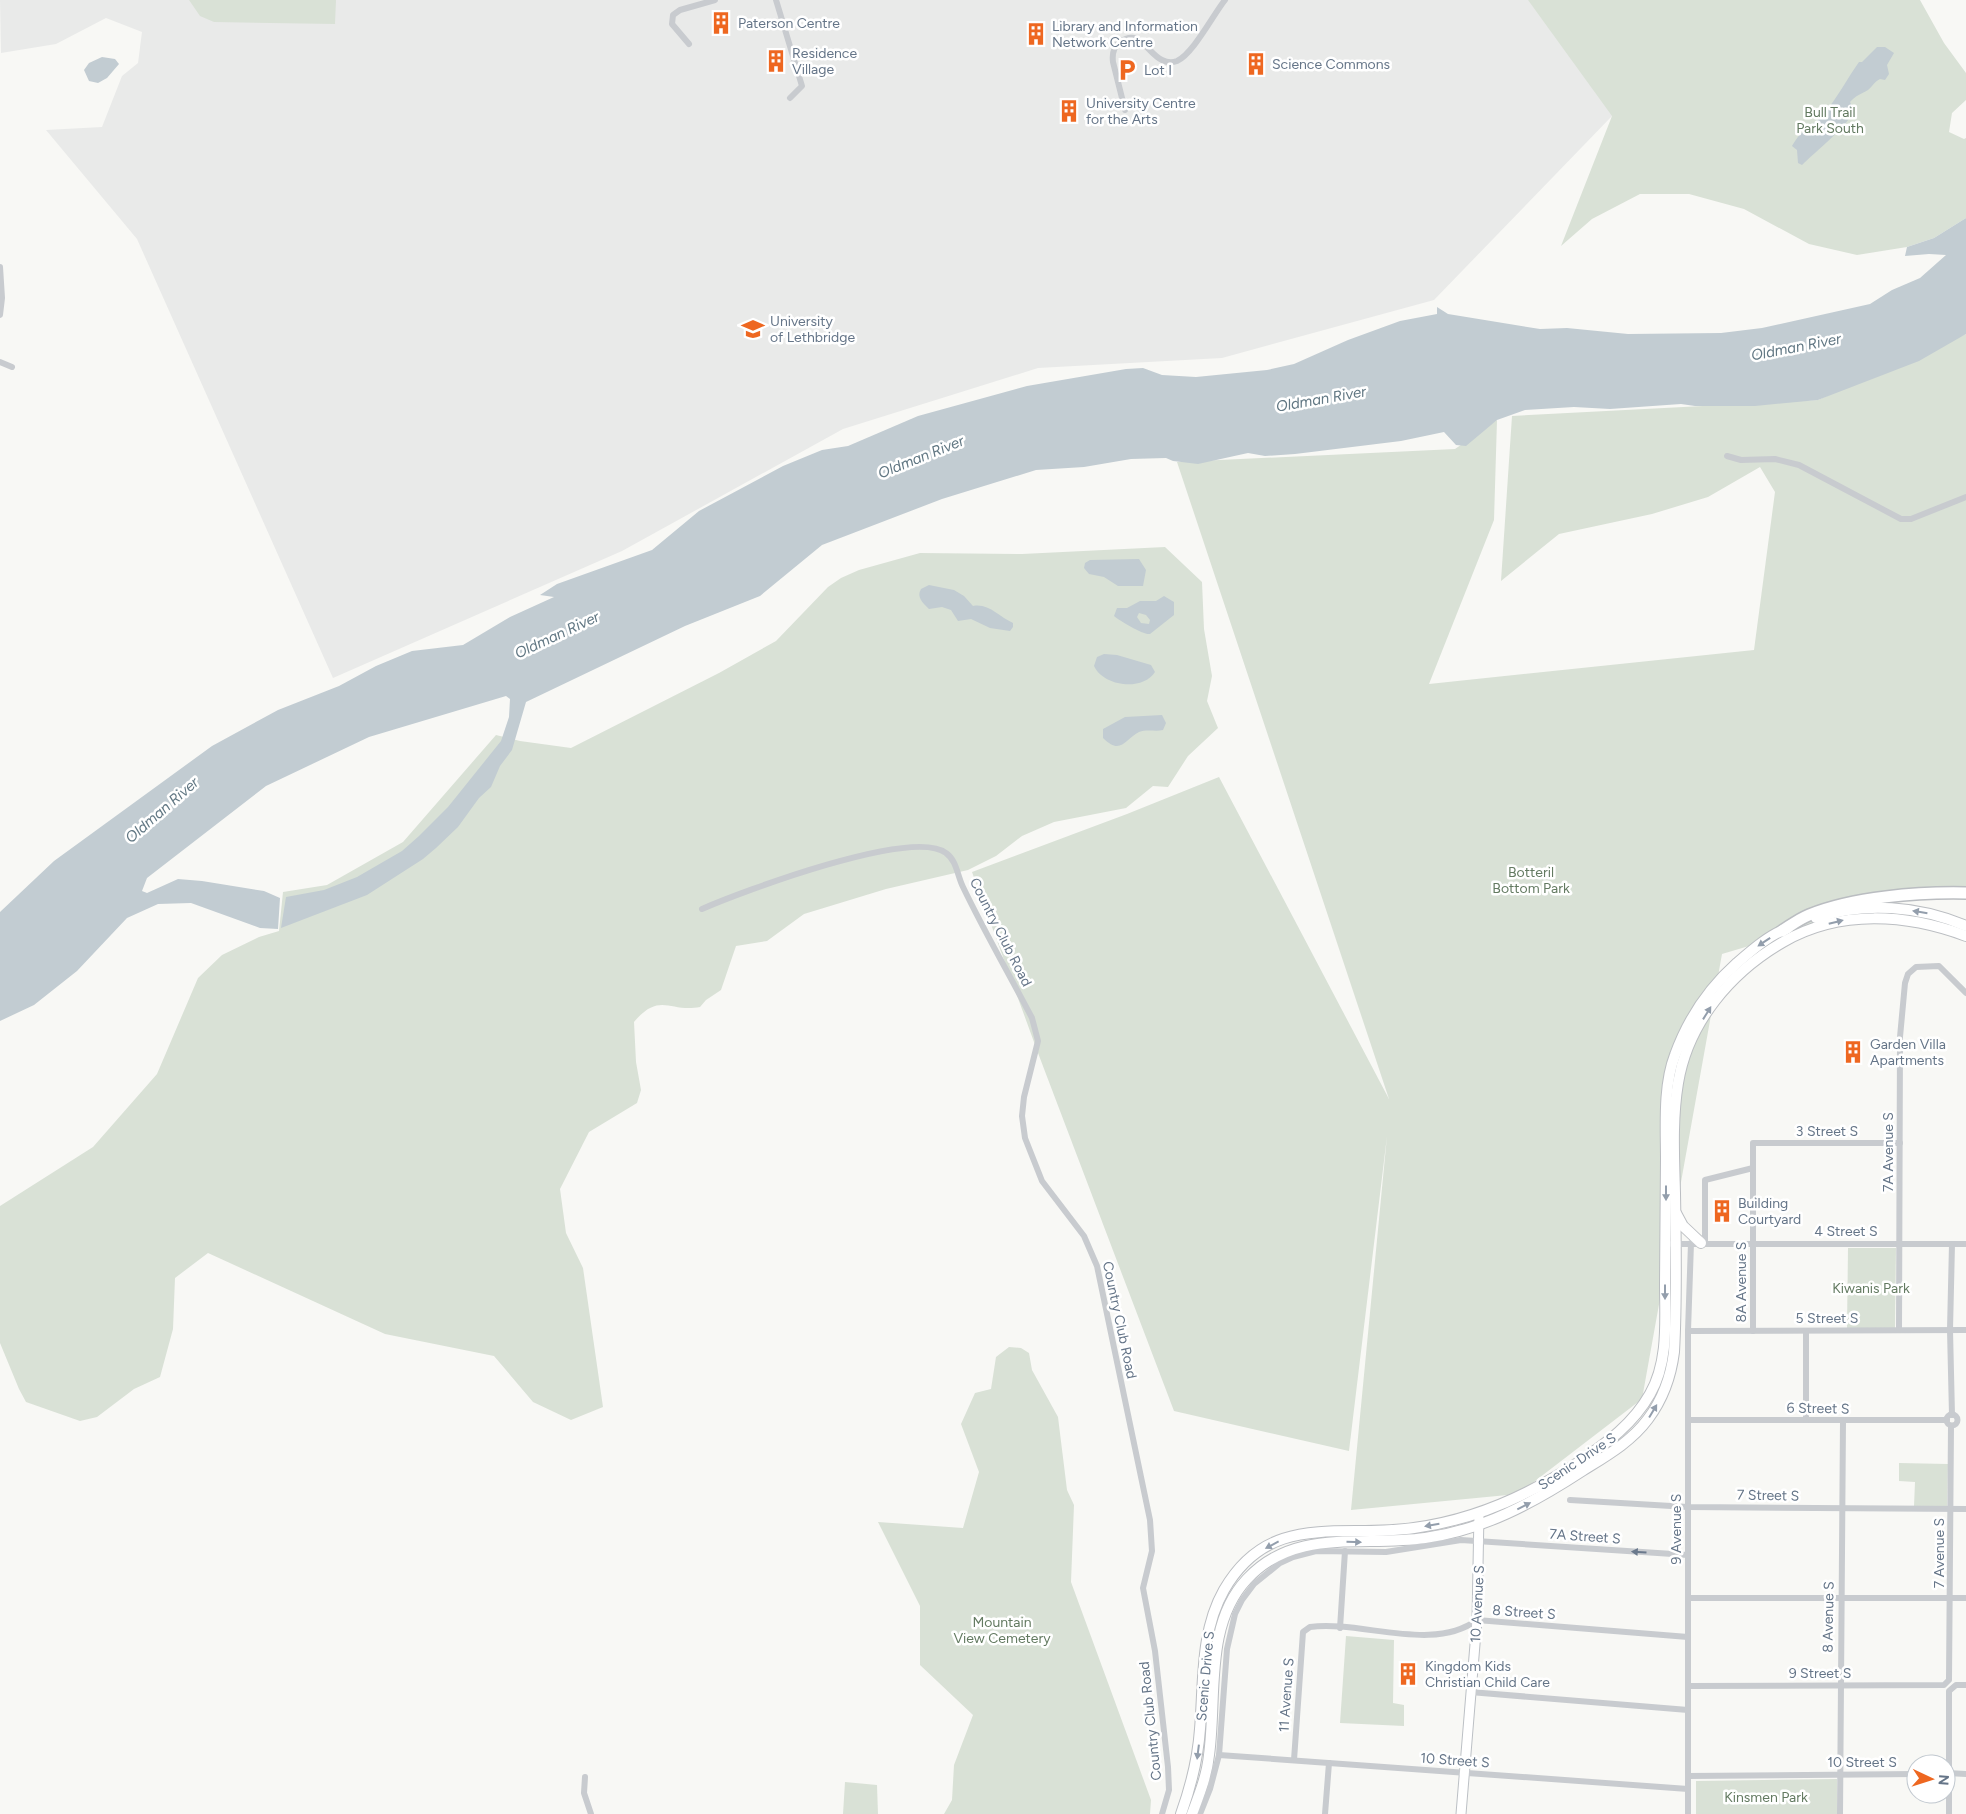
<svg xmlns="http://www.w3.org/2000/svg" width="1966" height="1814" viewBox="0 0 1966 1814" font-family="Figtree,sans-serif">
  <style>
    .built { fill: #e9eae9 }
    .green { fill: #d9e1d6 }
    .water { fill: #c2ccd2; fill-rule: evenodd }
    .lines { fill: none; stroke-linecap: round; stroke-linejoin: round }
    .secondary-casing { stroke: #bcc0c5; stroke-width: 11 }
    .primary-casing { stroke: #bbbec2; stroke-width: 12 }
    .highway-casing { stroke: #babdc1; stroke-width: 14 }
    .street { stroke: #c8cbcf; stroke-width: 6 }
    .secondary { stroke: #fff; stroke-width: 9 }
    .primary { stroke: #fff; stroke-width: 10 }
    .highway { stroke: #fff; stroke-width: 11 }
    .oneway { fill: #939eac }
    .oneway2 { fill: #6a798c }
    .labels { text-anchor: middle; stroke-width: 5; stroke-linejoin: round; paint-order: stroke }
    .poi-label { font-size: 14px; fill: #657588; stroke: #fff; text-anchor: start }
    .park-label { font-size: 14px; fill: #637a61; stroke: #fff }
    .street-label { font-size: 14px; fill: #657588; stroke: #fff }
    .water-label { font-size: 15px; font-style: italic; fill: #617783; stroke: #fff }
  </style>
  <rect width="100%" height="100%" fill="#f8f8f5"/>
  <polygon class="built" points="0,0 1620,0 1612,116 1434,300 1222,358 1038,368 843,429 622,551 333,678 137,239 46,130 102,127 122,76 138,63 142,32 106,18 56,44 1,53"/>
  <g class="green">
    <polygon points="189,0 336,0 335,24 214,22 200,16"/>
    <polygon points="1528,0 1920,0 1944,43 1966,73 1966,100 1952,113 1949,132 1964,139 1966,138 1966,218 1934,238 1907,247 1857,255 1809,244 1744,209 1689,194 1640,194 1592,219 1561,246 1612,116"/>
    <polygon points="1966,334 1966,889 1928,893 1722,954 1642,1399 1518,1494 1351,1510 1387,1136 1349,1451 1174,1411 1038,1053 972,872 1127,814 1219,777 1389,1099 1177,462 1455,449 1497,420 1494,520 1429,684 1754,650 1775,492 1760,467 1708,497 1652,514 1559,534 1501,581 1512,416 1818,400"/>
    <path d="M1165 547 1202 582 1204 629 1212 676 1207 701 1218 728 1188 756 1168 787 1153 786 1126 808 1054 822 1022 836 996 856 968 870 886 889 804 914 767 941 736 946 721 990 706 1000 700 1007C670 1013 660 991 634 1022L636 1062 641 1090 637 1103 589 1132 560 1189 566 1233 583 1268 603 1407 571 1420 533 1402 494 1356 385 1334 208 1253 175 1278 173 1329 160 1377 134 1389 97 1417 80 1421 26 1402 19 1389 0 1343V1206L93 1147 157 1074 198 978 222 955 259 937 279 931 283 892 327 885 403 842 496 735 520 741 571 748 719 673 776 641 828 587 841 578 859 570 920 553 1022 554Z"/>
    <polygon points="1848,1248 1896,1248 1895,1328 1847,1328"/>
    <polygon points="1009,1347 1021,1348 1029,1353 1032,1370 1058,1417 1067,1490 1074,1505 1071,1582 1151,1800 1150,1814 944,1814 952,1800 954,1765 973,1715 920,1665 920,1606 878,1522 963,1528 979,1472 961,1424 975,1393 991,1389 996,1357"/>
    <polygon points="1899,1463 1948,1464 1947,1507 1914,1506 1915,1482 1899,1481"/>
    <polygon points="1346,1636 1394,1640 1393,1703 1404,1705 1404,1726 1340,1723"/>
    <polygon points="1837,1779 1837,1814 1696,1814 1696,1781"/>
    <polygon points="845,1782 877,1785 878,1814 843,1814"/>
  </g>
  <g class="water">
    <path d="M1877 47H1885L1894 53 1887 65 1889 74 1885 80 1880 79C1874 82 1872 87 1868 90 1861 94 1855 96 1850 102L1854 110C1852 122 1813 154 1802 165L1798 163 1797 150 1792 146C1803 127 1812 127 1824 114 1837 98 1847 79 1859 62H1862Z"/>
    <polygon points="102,57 115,59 119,64 107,78 98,83 89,81 84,70 89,63"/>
    <polygon points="1966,218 1966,334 1919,361 1818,400 1755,406 1695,406 1681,404 1610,409 1574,407 1525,410 1497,420 1466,446 1456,445 1444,432 1401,441 1295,454 1265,456 1248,453 1198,464 1173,461 1166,458 1131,459 1084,467 1036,470 942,499 822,545 760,596 685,626 526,702 512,750 500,766 491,787 479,798 458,827 436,848 423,859 367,895 281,928 286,897 324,890 357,877 402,851 419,836 448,807 501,741 509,717 510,699 506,696 369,737 266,786 147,878 142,891 147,893 178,879 202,881 264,891 280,898 278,929 260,928 191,903 158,904 127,918 77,971 34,1005 0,1021 0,912 54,861 212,746 278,710 339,686 376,666 412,651 463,645 510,617 554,597 540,595 557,584 652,550 699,511 783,466 822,450 848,446 918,416 1027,386 1126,369 1143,368 1162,375 1196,377 1267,370 1294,364 1348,340 1400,321 1437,314 1437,307 1448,314 1540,329 1567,328 1628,334 1721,333 1762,328 1870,304 1892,290 1920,278 1946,255 1929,254 1905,256 1907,247 1934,238"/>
    <polygon points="1139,559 1146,570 1143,586 1118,586 1104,577 1089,574 1084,568 1085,563 1090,560"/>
    <path d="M929 585 954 590 964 596 973 606C989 603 999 617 1013 623V627L1010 631 990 628 971 619 958 621 951 610 942 607 929 609C923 603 916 597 921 589Z"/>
    <path d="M1164 596 1174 602V615L1150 634C1143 635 1120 621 1114 616L1117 608H1127L1140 601H1156ZM1139 613 1146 615 1150 620 1149 624 1141 623 1137 617Z"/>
    <path d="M1104 654 1117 655 1151 665 1155 672C1142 692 1103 686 1094 666L1097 657Z"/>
    <path d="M1162 715 1166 723 1163 730C1156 732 1147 729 1139 732 1125 739 1121 756 1103 738V729L1125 717Z"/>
  </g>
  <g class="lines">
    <defs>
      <polyline id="secondary" points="1461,1814 1477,1620 1479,1513"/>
      <g id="primary">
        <path d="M1816 918C1863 901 1920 906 1966 926"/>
        <polyline points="1676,1213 1683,1226 1701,1243"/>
        <path d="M1181 1814C1191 1786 1198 1758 1200 1729 1204 1683 1200 1632 1224 1590 1270 1510 1341 1539 1414 1528 1475 1520 1528 1496 1579 1462 1608 1442 1633 1424 1650 1394 1669 1361 1665 1320 1665 1284 1665 1243 1666 1201 1666 1160 1666 1126 1663 1086 1675 1055 1688 1019 1709 988 1737 963 1752 950 1769 935 1788 928"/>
        <path d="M1192 1814C1199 1795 1207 1776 1209 1755 1217 1697 1204 1625 1247 1579 1295 1527 1362 1547 1425 1538 1483 1530 1533 1503 1582 1471 1606 1456 1631 1442 1648 1419 1663 1399 1671 1376 1674 1352 1677 1299 1676 1246 1675 1193 1674 1156 1672 1119 1678 1083 1688 1022 1731 972 1783 942 1840 909 1907 914 1966 936"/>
      </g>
      <path id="highway" d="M1782 931C1790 926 1799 919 1809 915 1853 897 1918 892 1966 893"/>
    </defs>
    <use href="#secondary" class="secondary-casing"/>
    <use href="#primary" class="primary-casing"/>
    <use href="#highway" class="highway-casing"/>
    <g class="street">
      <polyline points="776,0 802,86 790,98"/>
      <polyline points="689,44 672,24 673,15 680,10 715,0"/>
      <path d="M1125 110 1113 62C1112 54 1113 47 1120 42 1140 28 1147 53 1162 60 1166 62 1172 63 1177 61 1193 54 1213 15 1225 0"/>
      <polyline points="0,267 2,298 0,315"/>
      <polyline points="0,362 12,367"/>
      <polyline points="1727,456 1741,460 1775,459 1799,465 1901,519 1911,519 1966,497"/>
      <path d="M702 909C741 892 913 827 946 853 957 861 957 875 963 887 984 931 1009 974 1032 1018L1038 1041 1024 1097 1022 1116 1025 1138 1042 1181 1084 1236 1097 1266 1150 1520 1152 1551 1143 1588 1155 1651 1168 1767 1169 1790 1162 1814"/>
      <polyline points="1705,1243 1705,1180 1753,1168"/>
      <polyline points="1672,1244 1966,1244"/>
      <polyline points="1899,1330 1900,1037 1905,983 1908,974 1916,967 1939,966 1966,993"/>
      <polyline points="1688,1331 1966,1330"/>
      <polyline points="1753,1331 1753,1143 1900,1143"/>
      <circle cx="1952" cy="1420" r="5.5"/>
      <polyline points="1952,1415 1950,1330 1952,1244"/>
      <polyline points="1688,1420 1947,1420"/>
      <polyline points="1806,1420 1806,1331"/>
      <polyline points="1570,1500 1688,1507 1966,1509"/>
      <polyline points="1688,1598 1966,1598"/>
      <polyline points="1340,1628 1345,1551"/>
      <polyline points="1688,1686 1944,1685 1949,1680 1951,1426"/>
      <polyline points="1470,1692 1688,1710"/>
      <polyline points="1219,1755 1688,1789"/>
      <path d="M1294 1760 1303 1632 1310 1627C1361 1620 1432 1653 1477 1620L1688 1637"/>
      <polyline points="1947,1773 1966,1774"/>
      <polyline points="1688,1776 1916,1774"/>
      <polyline points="585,1777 584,1793 591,1814"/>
      <polyline points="1200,1814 1210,1789 1219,1755 1227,1649 1235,1614 1242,1600 1254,1584 1280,1563 1293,1557 1316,1551 1386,1552 1461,1540 1688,1555"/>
      <polyline points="1325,1814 1329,1763"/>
      <polyline points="1688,1814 1688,1331 1691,1243"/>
      <path d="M1840 1814C1840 1683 1841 1552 1843 1421"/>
      <polyline points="1949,1814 1949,1691 1956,1685 1966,1685"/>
    </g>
    <use href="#secondary" class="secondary"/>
    <use href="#primary" class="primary"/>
    <use href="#highway" class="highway"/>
  </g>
  <defs><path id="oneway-solid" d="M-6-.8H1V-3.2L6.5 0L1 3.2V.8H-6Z" transform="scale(1.25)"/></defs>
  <g class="oneway">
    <use href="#oneway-solid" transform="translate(1920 912) rotate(-171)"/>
    <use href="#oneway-solid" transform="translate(1836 922) rotate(-14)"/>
    <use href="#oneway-solid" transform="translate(1764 942) rotate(146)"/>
    <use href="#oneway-solid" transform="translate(1707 1013) rotate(-58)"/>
    <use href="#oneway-solid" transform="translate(1666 1193) rotate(90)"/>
    <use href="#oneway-solid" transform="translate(1665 1292) rotate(90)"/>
    <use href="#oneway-solid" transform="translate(1653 1411) rotate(-59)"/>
    <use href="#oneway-solid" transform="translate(1524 1506) rotate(-27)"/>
    <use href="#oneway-solid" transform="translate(1432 1525) rotate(170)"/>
    <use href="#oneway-solid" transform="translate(1354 1542) rotate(2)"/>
    <use href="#oneway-solid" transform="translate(1272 1545) rotate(152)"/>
    <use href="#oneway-solid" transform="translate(1198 1752) rotate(97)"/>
  </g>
  <use class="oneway2" href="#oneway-solid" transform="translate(1639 1552) rotate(-176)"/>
  <defs>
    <symbol id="building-bare" viewBox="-9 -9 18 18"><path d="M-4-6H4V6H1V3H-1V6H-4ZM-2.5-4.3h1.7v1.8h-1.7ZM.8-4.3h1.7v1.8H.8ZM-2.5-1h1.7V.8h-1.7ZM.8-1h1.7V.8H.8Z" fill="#ee6720" stroke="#fff" stroke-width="2.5" paint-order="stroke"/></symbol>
    <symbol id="parking-bare" viewBox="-9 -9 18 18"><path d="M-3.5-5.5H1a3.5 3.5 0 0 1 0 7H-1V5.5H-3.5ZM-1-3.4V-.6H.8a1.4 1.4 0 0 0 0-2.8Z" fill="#ee6720" stroke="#fff" stroke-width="2.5" paint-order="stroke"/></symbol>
    <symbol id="university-bare" viewBox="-9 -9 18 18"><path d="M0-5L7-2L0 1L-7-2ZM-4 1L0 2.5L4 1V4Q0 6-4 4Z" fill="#ee6720" stroke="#fff" stroke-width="2.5" paint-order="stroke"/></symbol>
  </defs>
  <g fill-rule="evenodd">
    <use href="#building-bare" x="705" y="7" width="32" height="32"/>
    <use href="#building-bare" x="1020" y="18" width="32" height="32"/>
    <use href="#building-bare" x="760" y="45" width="32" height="32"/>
    <use href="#building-bare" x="1240" y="48" width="32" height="32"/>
    <use href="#parking-bare" x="1111" y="54" width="32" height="32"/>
    <use href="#building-bare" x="1053" y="95" width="32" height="32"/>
    <use href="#university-bare" x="737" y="313" width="32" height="32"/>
    <use href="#building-bare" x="1837" y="1036" width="32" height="32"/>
    <use href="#building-bare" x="1706" y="1195" width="32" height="32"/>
    <use href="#building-bare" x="1392" y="1658" width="32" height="32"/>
  </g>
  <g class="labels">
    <g class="poi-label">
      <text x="738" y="28">Paterson Centre</text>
      <text x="1052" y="31">Library and Information<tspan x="1052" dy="16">Network Centre</tspan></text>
      <text x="792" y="58">Residence<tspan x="792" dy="16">Village</tspan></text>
      <text x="1272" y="69">Science Commons</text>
      <text x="1144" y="75">Lot I</text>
      <text x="1086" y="108">University Centre<tspan x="1086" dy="16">for the Arts</tspan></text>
      <text x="770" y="326">University<tspan x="770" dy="16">of Lethbridge</tspan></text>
      <text x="1870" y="1049">Garden Villa<tspan x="1870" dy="16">Apartments</tspan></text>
      <text x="1738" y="1208">Building<tspan x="1738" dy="16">Courtyard</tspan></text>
      <text x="1425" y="1671">Kingdom Kids<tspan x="1425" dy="16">Christian Child Care</tspan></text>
    </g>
    <g class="park-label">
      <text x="1830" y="117">Bull Trail<tspan x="1830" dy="16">Park South</tspan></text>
      <text x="1531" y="877">Botteril<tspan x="1531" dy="16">Bottom Park</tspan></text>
      <text x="1871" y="1293">Kiwanis Park</text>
      <text x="1002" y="1627">Mountain<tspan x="1002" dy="16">View Cemetery</tspan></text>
      <text x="1766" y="1802">Kinsmen Park</text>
    </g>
    <g class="street-label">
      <text transform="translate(1001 932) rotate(63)" y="5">Country Club Road</text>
      <text x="1827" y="1136">3 Street S</text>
      <text transform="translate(1888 1152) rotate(-90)" y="5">7A Avenue S</text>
      <text x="1846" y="1236">4 Street S</text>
      <text transform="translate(1741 1282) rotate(-90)" y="5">8A Avenue S</text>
      <text x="1827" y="1323">5 Street S</text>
      <text transform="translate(1120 1320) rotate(78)" y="5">Country Club Road</text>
      <text transform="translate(1818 1408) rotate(1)" y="5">6 Street S</text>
      <text transform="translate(1577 1461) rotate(-34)" y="5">Scenic Drive S</text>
      <text transform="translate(1768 1495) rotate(1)" y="5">7 Street S</text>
      <text transform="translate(1676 1529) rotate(-90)" y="5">9 Avenue S</text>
      <text transform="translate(1585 1536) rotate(4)" y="5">7A Street S</text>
      <text transform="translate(1939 1553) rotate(-90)" y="5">7 Avenue S</text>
      <text transform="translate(1477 1604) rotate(-87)" y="5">10 Avenue S</text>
      <text transform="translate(1524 1612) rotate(4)" y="5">8 Street S</text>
      <text transform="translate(1828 1617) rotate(-89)" y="5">8 Avenue S</text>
      <text x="1820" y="1678">9 Street S</text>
      <text transform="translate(1205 1676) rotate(-85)" y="5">Scenic Drive S</text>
      <text transform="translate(1286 1695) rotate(-86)" y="5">11 Avenue S</text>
      <text transform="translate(1150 1721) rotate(-96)" y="5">Country Club Road</text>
      <text transform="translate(1455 1760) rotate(4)" y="5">10 Street S</text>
      <text x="1862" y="1767">10 Street S</text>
    </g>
    <g class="water-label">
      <text transform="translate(1796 347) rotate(-11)" y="5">Oldman River</text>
      <text transform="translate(1321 399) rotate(-10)" y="5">Oldman River</text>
      <text transform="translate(921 457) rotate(-22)" y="5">Oldman River</text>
      <text transform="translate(557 635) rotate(-25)" y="5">Oldman River</text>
      <text transform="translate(162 810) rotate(-41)" y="5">Oldman River</text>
    </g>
  </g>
  <g transform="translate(1931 1779) rotate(94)"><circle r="24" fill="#ffffff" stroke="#c1c8cf"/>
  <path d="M0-4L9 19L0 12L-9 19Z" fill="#ee6720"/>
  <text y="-8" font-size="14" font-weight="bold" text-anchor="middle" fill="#657588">N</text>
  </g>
</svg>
